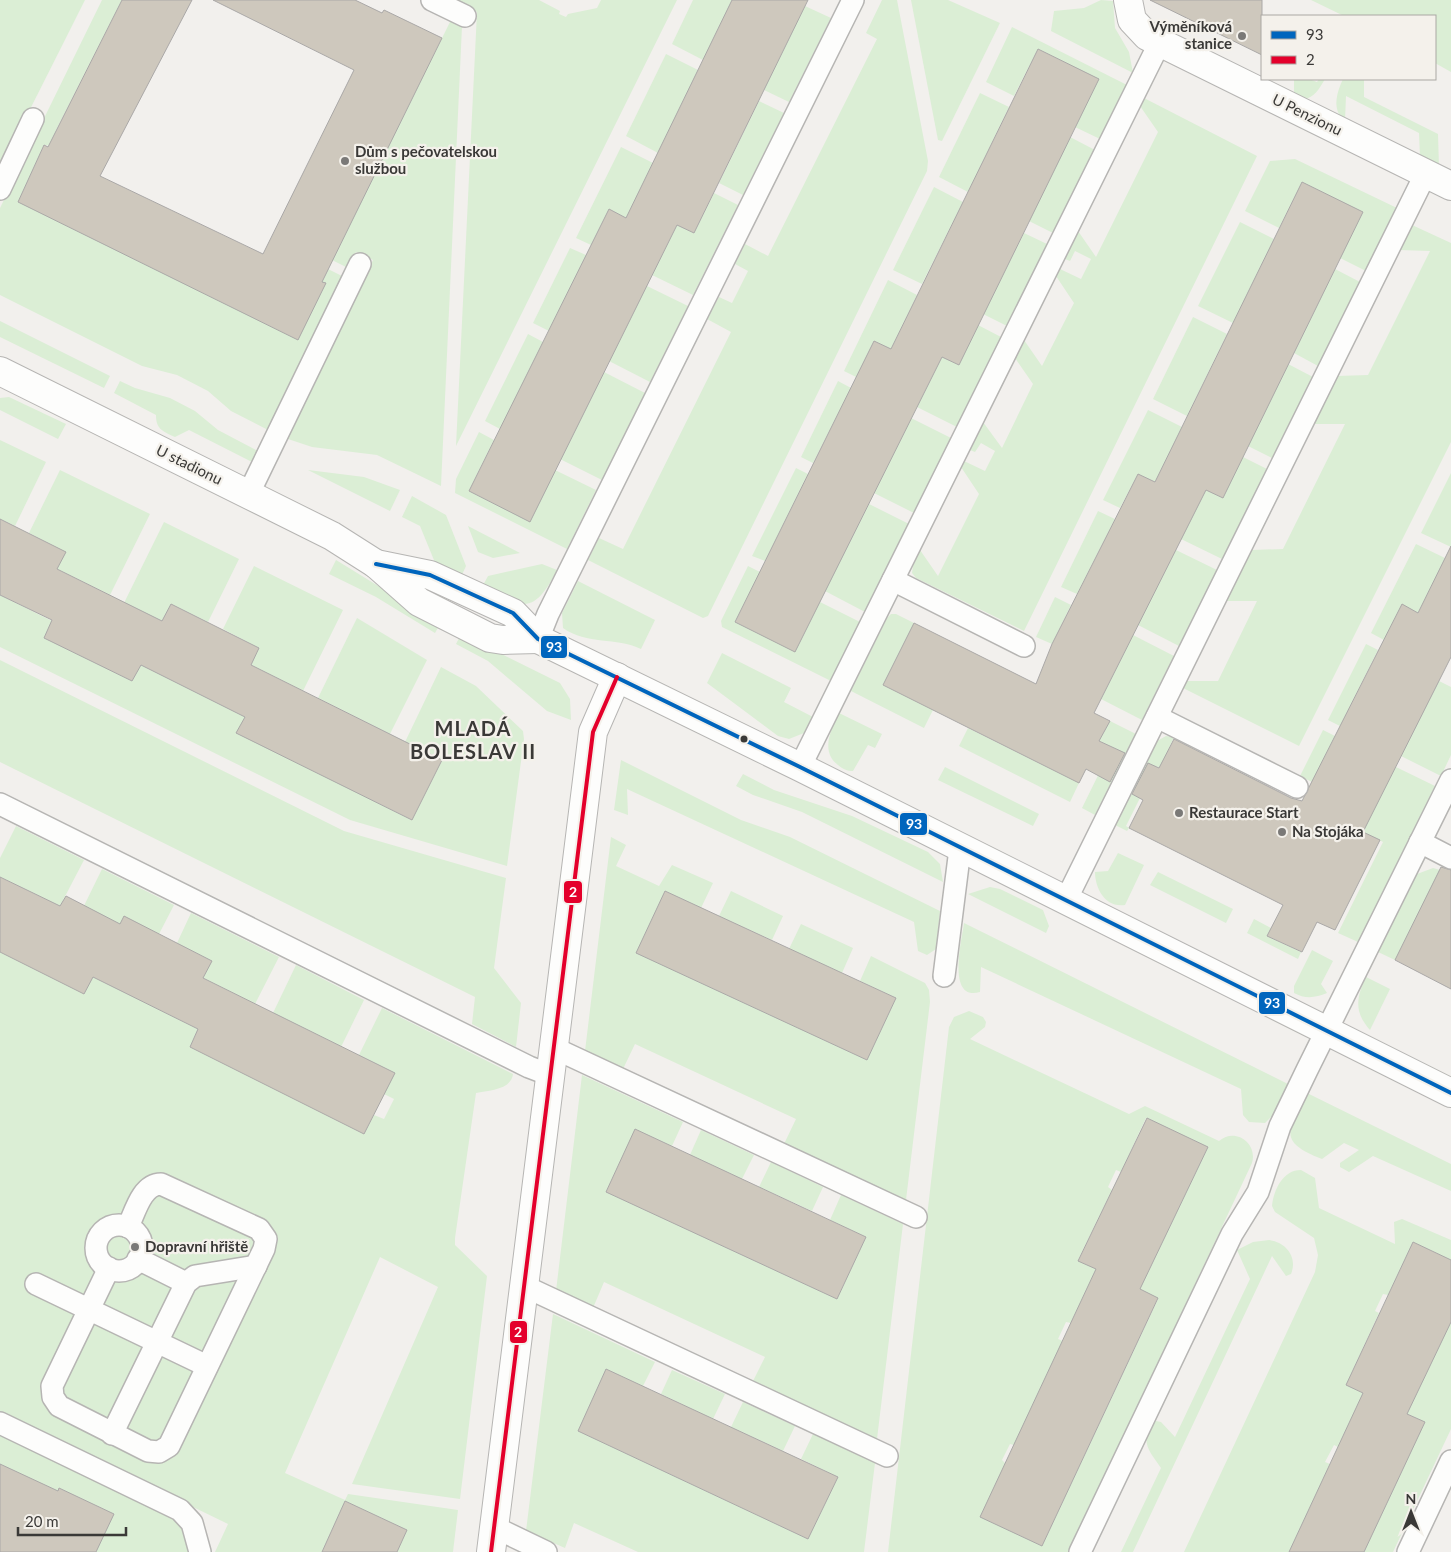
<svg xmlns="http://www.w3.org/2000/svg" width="1451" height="1552" viewBox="0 0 1451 1552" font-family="Lato,sans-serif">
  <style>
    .green { fill: #dbeed5; fill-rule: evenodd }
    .building { fill: #cec8bd; stroke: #aaa8a7 }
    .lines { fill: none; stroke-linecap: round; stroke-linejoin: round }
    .lane-casing { stroke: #b6b5b3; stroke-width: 24 }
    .street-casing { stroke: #b6b5b3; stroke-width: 30 }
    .lane { stroke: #fdfdfc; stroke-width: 21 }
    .street { stroke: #fdfdfc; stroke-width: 28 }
    .bus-1-casing { stroke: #f4f1eb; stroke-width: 8 }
    .bus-2-casing { stroke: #f4f1eb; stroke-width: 8 }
    .bus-1 { stroke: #0065bd; stroke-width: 4 }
    .bus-2 { stroke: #e4002b; stroke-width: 4 }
    .poi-dot { fill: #7a7977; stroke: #f4f1eb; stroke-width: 2 }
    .bus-dot { fill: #3a3937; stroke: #f4f1eb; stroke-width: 2 }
    .labels { text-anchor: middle; stroke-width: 4.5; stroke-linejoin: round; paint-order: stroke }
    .poi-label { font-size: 15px; font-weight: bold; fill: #3a3937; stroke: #f4f1eb; text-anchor: start }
    .street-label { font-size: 15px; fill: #3a3937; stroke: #f4f1eb }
    .district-label { font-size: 20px; font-weight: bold; letter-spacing: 1px; fill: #3a3937; stroke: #f4f1eb }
    .line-badge { stroke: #f4f1eb; stroke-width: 2 }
    .badge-label { font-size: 14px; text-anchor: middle; font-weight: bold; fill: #fff }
  </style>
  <rect width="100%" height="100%" fill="#f2f0ed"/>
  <g class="green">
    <polygon points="0,0 85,0 0,169"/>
    <polygon points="102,0 122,0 56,130 52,146 44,145 18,202 325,283 322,282 328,269 344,277 268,430 231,411 208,391 177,375 142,366 0,295 0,208"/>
    <polygon points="454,0 539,0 560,11 559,14 566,17 568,14 597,8 601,0 677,0 456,446 477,12"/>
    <polygon points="693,0 732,0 703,60 672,44"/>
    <polygon points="882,0 897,0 928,161 927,171 708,616 703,618 588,560 599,538 623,549 731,332 707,319 719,297 732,303 748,271 735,264 745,244 768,256 877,39 866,33"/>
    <polygon points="911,0 948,0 1000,23 942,141 938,140"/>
    <polygon points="1101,0 1113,1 1115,28 1129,52 1133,73 1051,31 1054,11 1084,8"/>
    <polygon points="1311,0 1451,0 1451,72 1435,63 1435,16 1344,16"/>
    <polygon points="805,6 831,18 789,102 764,90"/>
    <polygon points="451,20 462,26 441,486 377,455 312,447 285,438 373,260 356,252 348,268 332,260"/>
    <polygon points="1012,27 1127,85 1100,139 1075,127 1098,79 1038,49 1014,96 986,82"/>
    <polygon points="666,54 698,70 658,153 626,136"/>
    <path d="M1294 79H1309L1317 82 1319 79H1325C1318 91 1310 105 1294 96Z"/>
    <path d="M1343 79H1364V97L1438 134 1439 167 1420 157 1419 133 1346 96 1345 121C1331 110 1337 92 1343 79Z"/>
    <polygon points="980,93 1009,107 968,192 939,177"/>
    <polygon points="1144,98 1257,156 1024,631 916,578 912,573 913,566 920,550 938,576 979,494 961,467 964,461 985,471 995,451 981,443 975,452 970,450 983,422 1002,448 1033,384 1015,358 1024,340 1042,366 1074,303 1056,276 1060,269 1081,279 1091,259 1075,251 1070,261 1065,259 1078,231 1096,257 1158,132 1140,106"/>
    <polygon points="759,101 784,113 743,195 719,183"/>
    <polygon points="1070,137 1095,150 1053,233 1029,221"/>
    <polygon points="621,147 653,163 626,218 609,209 591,245 576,238"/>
    <polygon points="1295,159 1397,208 1366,271 1340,258 1302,182 1279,228 1245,211 1270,161"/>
    <polygon points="934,187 963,202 922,284 893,270"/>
    <polygon points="714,193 738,205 693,295 652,275 677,225 694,233"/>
    <polygon points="1240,222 1274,239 1233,323 1198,306"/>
    <polygon points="1412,225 1451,243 1451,442 1299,746 1183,688 1187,681 1218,681 1257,601 1226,601 1252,550 1283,549 1345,424 1314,424 1337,376 1368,375 1430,251 1399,250"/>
    <polygon points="1024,233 1047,244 1007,326 983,314"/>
    <polygon points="570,248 586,255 549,331 533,323"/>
    <polygon points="1335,269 1360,282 1318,366 1294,353"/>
    <polygon points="888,280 917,295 891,349 874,341 856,377 844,371"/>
    <polygon points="647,286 688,306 650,382 609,361"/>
    <polygon points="1193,317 1227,334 1187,416 1153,399"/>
    <polygon points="0,321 110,376 104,388 0,337"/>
    <polygon points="978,325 1001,337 957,427 917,407 942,357 959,365"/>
    <polygon points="528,334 543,342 500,429 485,421"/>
    <polygon points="1288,364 1313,377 1272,458 1248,446"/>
    <polygon points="604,372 645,393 602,480 560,459"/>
    <path d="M120 381 135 388 170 398 195 411 218 430 258 451 252 462 189 430 175 437C162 431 156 429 156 415L114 393Z"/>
    <polygon points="838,381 851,388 813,463 801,457"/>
    <polygon points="9,397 66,424 58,439 0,410 0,398"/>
    <polygon points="1148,410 1182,427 1155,482 1138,474 1120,508 1103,500"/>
    <polygon points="911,418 951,438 914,513 874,493"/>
    <polygon points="479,432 494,440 469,491 529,521 555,470 596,490 567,549 455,493 456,479"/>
    <polygon points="0,440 46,462 15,526 0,519"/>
    <polygon points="1243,457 1267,469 1222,559 1181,539 1206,490 1223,498"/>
    <polygon points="796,468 808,474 765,561 752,556"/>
    <polygon points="60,470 150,514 110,595 57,569 65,552 29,533"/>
    <polygon points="308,470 364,477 400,490 390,511"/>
    <polygon points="1451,473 1451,547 1421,533"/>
    <polygon points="412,496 446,515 466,566 460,579 436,565 420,526 402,517"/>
    <polygon points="869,504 909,524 865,612 825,591"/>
    <polygon points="1098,511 1115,519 1077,594 1061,587"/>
    <polygon points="164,522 239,559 208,622 171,604 162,621 124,603"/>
    <polygon points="468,526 520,553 493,558 478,552"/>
    <polygon points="1416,544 1445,558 1418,613 1402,605 1384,640 1371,633"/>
    <polygon points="1176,550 1217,570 1179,646 1138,625"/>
    <polygon points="336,560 440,624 435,633 376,597 329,574"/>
    <path d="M542 564 557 570C533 617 523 607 481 589L488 576Z"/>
    <polygon points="254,566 343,610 303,691 251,665 259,648 223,629"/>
    <polygon points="748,566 760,572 735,622 795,651 820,602 860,622 831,681 722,627 721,621"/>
    <path d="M578 581 655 620 641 649C616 637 587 645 563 628L562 613Z"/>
    <polygon points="0,595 52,621 44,638 132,681 141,665 245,717 237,733 412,820 442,760 405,742 441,667 476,686 523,731 524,739 507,866 350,820 0,647"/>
    <polygon points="1055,597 1071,605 1052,644 1036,637"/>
    <polygon points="891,614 896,614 914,623 883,685 933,710 924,728 851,691 887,618"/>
    <polygon points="357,618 427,660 390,734 318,698"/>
    <polygon points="461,634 560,683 570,699 571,720 547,711 488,661 456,644"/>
    <polygon points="1133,635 1174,656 1142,720 1101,699"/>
    <polygon points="1366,644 1378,650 1340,726 1328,720"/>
    <polygon points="722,653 791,688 784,702 813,717 804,733 789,739 778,736 707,683"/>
    <polygon points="0,660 344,831 506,878 494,968 521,1003 516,1047 472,1024 475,997 0,762"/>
    <polygon points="1439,681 1451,687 1451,755 1441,776 1401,756"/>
    <path d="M839 713 882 734 875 748 868 745 853 771C847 771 843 769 838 765 820 751 831 730 839 713Z"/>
    <polygon points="1110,721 1136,734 1095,815 1082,808 1112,747 1099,741"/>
    <polygon points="968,728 1079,783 1070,802 959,746"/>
    <polygon points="1323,730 1335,736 1312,782 1300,776"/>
    <polygon points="1166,736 1174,737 1160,768 1156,766 1126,826 1129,828 1127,831 1115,825 1157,741"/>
    <polygon points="621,760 741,820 790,837 940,911 936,949 927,955 918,951 914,922 627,789 628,815 614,810"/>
    <polygon points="945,767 1039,814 1033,826 938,780"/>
    <polygon points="1396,767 1435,786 1358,942 1338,933 1383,842 1357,829"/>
    <polygon points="743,774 774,790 852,816 928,852 940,864 943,882 802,812 753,795 736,786"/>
    <polygon points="16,826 84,860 60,906 0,877 0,858"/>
    <polygon points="611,837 626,845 616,866 659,886 672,865 713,883 701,908 665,891 637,953 867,1060 896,998 860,981 871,956 925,983 929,990 930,1002 906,1200 784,1144 796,1119 635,1044 623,1069 585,1051"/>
    <path d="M1118 853 1144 865 1125 905C1105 908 1095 888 1095 872L1108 871Z"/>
    <polygon points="1433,868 1440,870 1395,960 1378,952 1417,874"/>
    <polygon points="102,869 174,905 159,934 124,917 115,934 79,916"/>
    <polygon points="1158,872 1233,909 1226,923 1150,885"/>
    <polygon points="990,887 1000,889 1043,910 1049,926 1046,933 968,894"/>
    <polygon points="731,891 783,916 772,940 719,916"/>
    <polygon points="191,913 279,957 255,1004 203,978 211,961 177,943"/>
    <polygon points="1254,919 1271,928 1267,936 1301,952 1298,959 1247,933"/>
    <path d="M964 923 1288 1084 1273 1115 1265 1123 1249 1122 1243 1115 1241 1089 981 967 980 992C946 1002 962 939 964 923Z"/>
    <polygon points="801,924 853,948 842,973 789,949"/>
    <path d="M1312 950 1333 961 1321 984 1327 993C1315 998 1305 999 1294 993V986Z"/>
    <path d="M0 952 84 994 93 977 198 1029 190 1047 364 1134 374 1115 384 1119 394 1099 384 1094 394 1073 359 1055 382 1008 513 1074C511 1090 489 1090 476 1093L455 1238V1245L487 1276 460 1499 352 1484 438 1287 380 1257 285 1473 345 1500 348 1494 458 1510 453 1552H397L407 1530 345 1501 322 1552H215L228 1524 0 1413Z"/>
    <polygon points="296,965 364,1000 341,1047 273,1013"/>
    <path d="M1366 977 1390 989 1370 1030C1354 1012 1356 998 1366 977Z"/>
    <path d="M969 1011 983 1017 986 1022 985 1027 970 1039 1129 1114 1145 1106 1219 1141C1235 1127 1258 1143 1252 1163L1069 1552H888L949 1027 954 1017ZM1146 1118 1208 1147 1140 1289 1158 1299 1042 1546 981 1517 1006 1464 1002 1460 1010 1444 1014 1445 1063 1341 1058 1339 1066 1322 1071 1323 1096 1269 1078 1260 1112 1190 1108 1187 1116 1170 1121 1172Z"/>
    <polygon points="582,1075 683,1122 672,1146 635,1130 606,1192 837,1299 866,1237 830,1220 841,1195 903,1224 877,1439 753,1381 765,1357 604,1282 593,1308 556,1291"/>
    <path d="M1307 1093 1451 1164V1191L1373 1156 1349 1172 1340 1167V1163L1359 1150 1344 1143 1322 1159C1276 1141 1289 1130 1307 1093Z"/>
    <polygon points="701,1130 754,1155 742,1179 690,1155"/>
    <polygon points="771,1162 823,1187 812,1211 759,1187"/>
    <path d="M1301 1170 1315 1178 1319 1208 1395 1244 1394 1222 1402 1219 1451 1240V1260L1413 1242 1388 1295 1383 1294 1375 1311 1379 1313 1346 1385 1363 1393 1338 1447 1334 1445 1325 1462 1330 1464 1289 1552H1184L1315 1272 1318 1255 1314 1238 1275 1212 1272 1206C1274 1189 1283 1170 1301 1170Z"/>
    <path d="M1269 1240C1286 1242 1298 1257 1291 1274L1286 1276 1272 1256 1133 1552H1121L1161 1468C1149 1450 1138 1441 1156 1421L1161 1422 1175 1437 1250 1279 1237 1250 1253 1242Z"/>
    <polygon points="553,1314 655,1362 643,1386 606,1370 578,1431 808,1539 838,1477 801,1459 813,1434 875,1463 864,1552 638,1552 574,1523 565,1548 526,1531"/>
    <polygon points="1451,1322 1451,1429 1393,1552 1364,1552 1425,1422 1407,1414"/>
    <polygon points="672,1370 725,1394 713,1419 661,1394"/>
    <polygon points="743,1402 795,1426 783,1451 731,1427"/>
    <polygon points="0,1433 172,1517 183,1528 189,1552 96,1552 114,1514 59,1488 54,1498 0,1464"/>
  </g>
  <g class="building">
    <polygon points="122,0 192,0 100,176 263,254 354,70 213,0 355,0 382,13 384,10 442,38 322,282 326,283 298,340 18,202 44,145 48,147"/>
    <polygon points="732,0 808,0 694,233 677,225 530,522 469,491 609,209 626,218"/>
    <polygon points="1150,0 1262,0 1262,55"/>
    <polygon points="1038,49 1099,79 959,365 942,357 795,652 735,622 874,341 891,349"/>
    <polygon points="1302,182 1363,212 1223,498 1206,490 1094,713 1110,721 1099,741 1125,753 1110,782 1086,769 1079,783 883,685 914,623 1036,684 1052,644 1138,474 1155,482"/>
    <polygon points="0,519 66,552 57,569 162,621 171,604 259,648 251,665 442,760 412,820 236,733 245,717 141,665 132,681 44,638 52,620 0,595"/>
    <polygon points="1451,546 1451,657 1363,832 1380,840 1335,930 1317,922 1302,952 1267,936 1283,905 1129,828 1143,800 1132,794 1148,763 1159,768 1174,739 1291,798 1302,801 1402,604 1418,613"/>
    <polygon points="1441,867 1451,870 1451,989 1395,960"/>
    <polygon points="0,877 60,906 66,896 120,924 124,916 212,961 203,978 395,1073 364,1134 190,1047 198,1029 93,977 84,994 0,952"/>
    <polygon points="665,891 896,998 867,1060 636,953"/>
    <polygon points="1147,1118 1208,1147 1140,1289 1158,1298 1042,1546 980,1517 1096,1269 1078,1261"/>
    <polygon points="635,1129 866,1237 837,1299 606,1192"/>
    <polygon points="1413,1242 1451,1260 1451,1322 1407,1414 1425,1422 1364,1552 1289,1552 1363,1393 1346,1385"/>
    <polygon points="606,1369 838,1477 808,1539 578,1431"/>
    <polygon points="0,1464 58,1491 59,1488 114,1514 96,1552 0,1552"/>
    <polygon points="345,1501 407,1530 397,1552 322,1552"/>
  </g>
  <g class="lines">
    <defs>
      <g id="lane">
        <polyline points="432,0 465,16"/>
        <polyline points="0,189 33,119"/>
        <polyline points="248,495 360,264"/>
        <polyline points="893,580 1024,646"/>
        <polyline points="538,639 548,614 853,0"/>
        <polyline points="1157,717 1297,787"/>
        <polyline points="800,767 1160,42"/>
        <polyline points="0,804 529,1067 550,1075"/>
        <polyline points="1420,842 1451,858"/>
        <polyline points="1065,902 1426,173"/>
        <polyline points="944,976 960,849"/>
        <polyline points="554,1048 916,1217"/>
        <circle cx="119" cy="1248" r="23"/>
        <polyline points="138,1259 186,1283"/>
        <path d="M109 1268 52 1386 53 1397 59 1406 148 1451 159 1452 169 1446 264 1249 266 1239 259 1229 161 1184C142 1184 135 1212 128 1227"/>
        <polyline points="36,1284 207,1366"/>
        <polyline points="524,1286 887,1456"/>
        <polyline points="0,1423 180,1510 192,1523 200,1552"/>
        <polyline points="112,1434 186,1283 195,1276 256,1266"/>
        <polyline points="494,1527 546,1552"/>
        <polyline points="1080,1552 1232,1234 1258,1192 1280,1126 1307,1070 1451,780"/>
        <polyline points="1408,1552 1451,1461"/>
      </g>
      <g id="street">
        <polyline points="1128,0 1132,20 1147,36 1451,186"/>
        <polyline points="0,371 332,536 376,564 419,602 490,638 503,640 538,639"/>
        <polyline points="376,564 430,575 513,613 538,639 800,767 1451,1093"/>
        <polyline points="491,1552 593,732 617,677"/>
      </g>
    </defs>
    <use href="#lane" class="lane-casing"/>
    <use href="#street" class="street-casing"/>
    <use href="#lane" class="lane"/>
    <use href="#street" class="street"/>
    <defs>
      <polyline id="bus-1" points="376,564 430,575 513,613 538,639 800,767 1451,1093"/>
      <polyline id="bus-2" points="491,1552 593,732 617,677"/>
    </defs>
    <use href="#bus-1" class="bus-1-casing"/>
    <use href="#bus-2" class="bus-2-casing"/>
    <use href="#bus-1" class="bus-1"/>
    <use href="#bus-2" class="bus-2"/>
  </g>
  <g class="poi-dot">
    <circle cx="1242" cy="36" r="5"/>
    <circle cx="345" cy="161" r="5"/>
    <circle cx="1179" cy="813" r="5"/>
    <circle cx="1282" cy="832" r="5"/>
    <circle cx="135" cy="1247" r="5"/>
  </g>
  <circle class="bus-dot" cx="744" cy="739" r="4.5"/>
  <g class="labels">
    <g class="poi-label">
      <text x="1232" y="32" text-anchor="end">Výměníková<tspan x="1232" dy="17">stanice</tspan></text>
      <text x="355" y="157">Dům s pečovatelskou<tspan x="355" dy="17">službou</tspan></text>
      <text x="1189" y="818">Restaurace Start</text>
      <text x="1292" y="837">Na Stojáka</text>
      <text x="145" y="1252">Dopravní hřiště</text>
    </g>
    <g class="street-label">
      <text transform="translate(1307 115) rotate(26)" y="5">U Penzionu</text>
      <text transform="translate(189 465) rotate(26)" y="5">U stadionu</text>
    </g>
    <g class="district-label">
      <text x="473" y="736">MLADÁ<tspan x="473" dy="23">BOLESLAV II</tspan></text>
    </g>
  </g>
  <g class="line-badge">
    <rect x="540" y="635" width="28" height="24" rx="5" fill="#0065bd"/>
    <rect x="899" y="812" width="29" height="24" rx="5" fill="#0065bd"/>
    <rect x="563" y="880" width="20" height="24" rx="5" fill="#e4002b"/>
    <rect x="1258" y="991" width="28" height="24" rx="5" fill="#0065bd"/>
    <rect x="509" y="1320" width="19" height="24" rx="5" fill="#e4002b"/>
  </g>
  <g class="badge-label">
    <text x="554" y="652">93</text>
    <text x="914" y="829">93</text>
    <text x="573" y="897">2</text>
    <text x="1272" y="1008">93</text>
    <text x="518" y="1337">2</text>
  </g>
  <rect x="1261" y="15" width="175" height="65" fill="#f4f1eb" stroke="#aaa7a3"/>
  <rect x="1271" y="31" width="25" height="8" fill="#0065bd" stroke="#aaa7a3"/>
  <text x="1306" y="40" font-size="15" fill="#3a3937">93</text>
  <rect x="1271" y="56" width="25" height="8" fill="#e4002b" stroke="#aaa7a3"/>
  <text x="1306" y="65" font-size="15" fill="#3a3937">2</text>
  <g transform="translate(1411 1512)" stroke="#f4f1eb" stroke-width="4" paint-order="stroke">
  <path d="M0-4L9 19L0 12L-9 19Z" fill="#3a3937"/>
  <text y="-8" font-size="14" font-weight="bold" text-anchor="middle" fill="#3a3937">N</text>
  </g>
  <path d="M18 1527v8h108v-8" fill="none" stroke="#3a3937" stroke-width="2.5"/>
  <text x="25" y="1527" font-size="15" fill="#3a3937" stroke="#f4f1eb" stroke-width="4" paint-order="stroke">20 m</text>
</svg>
